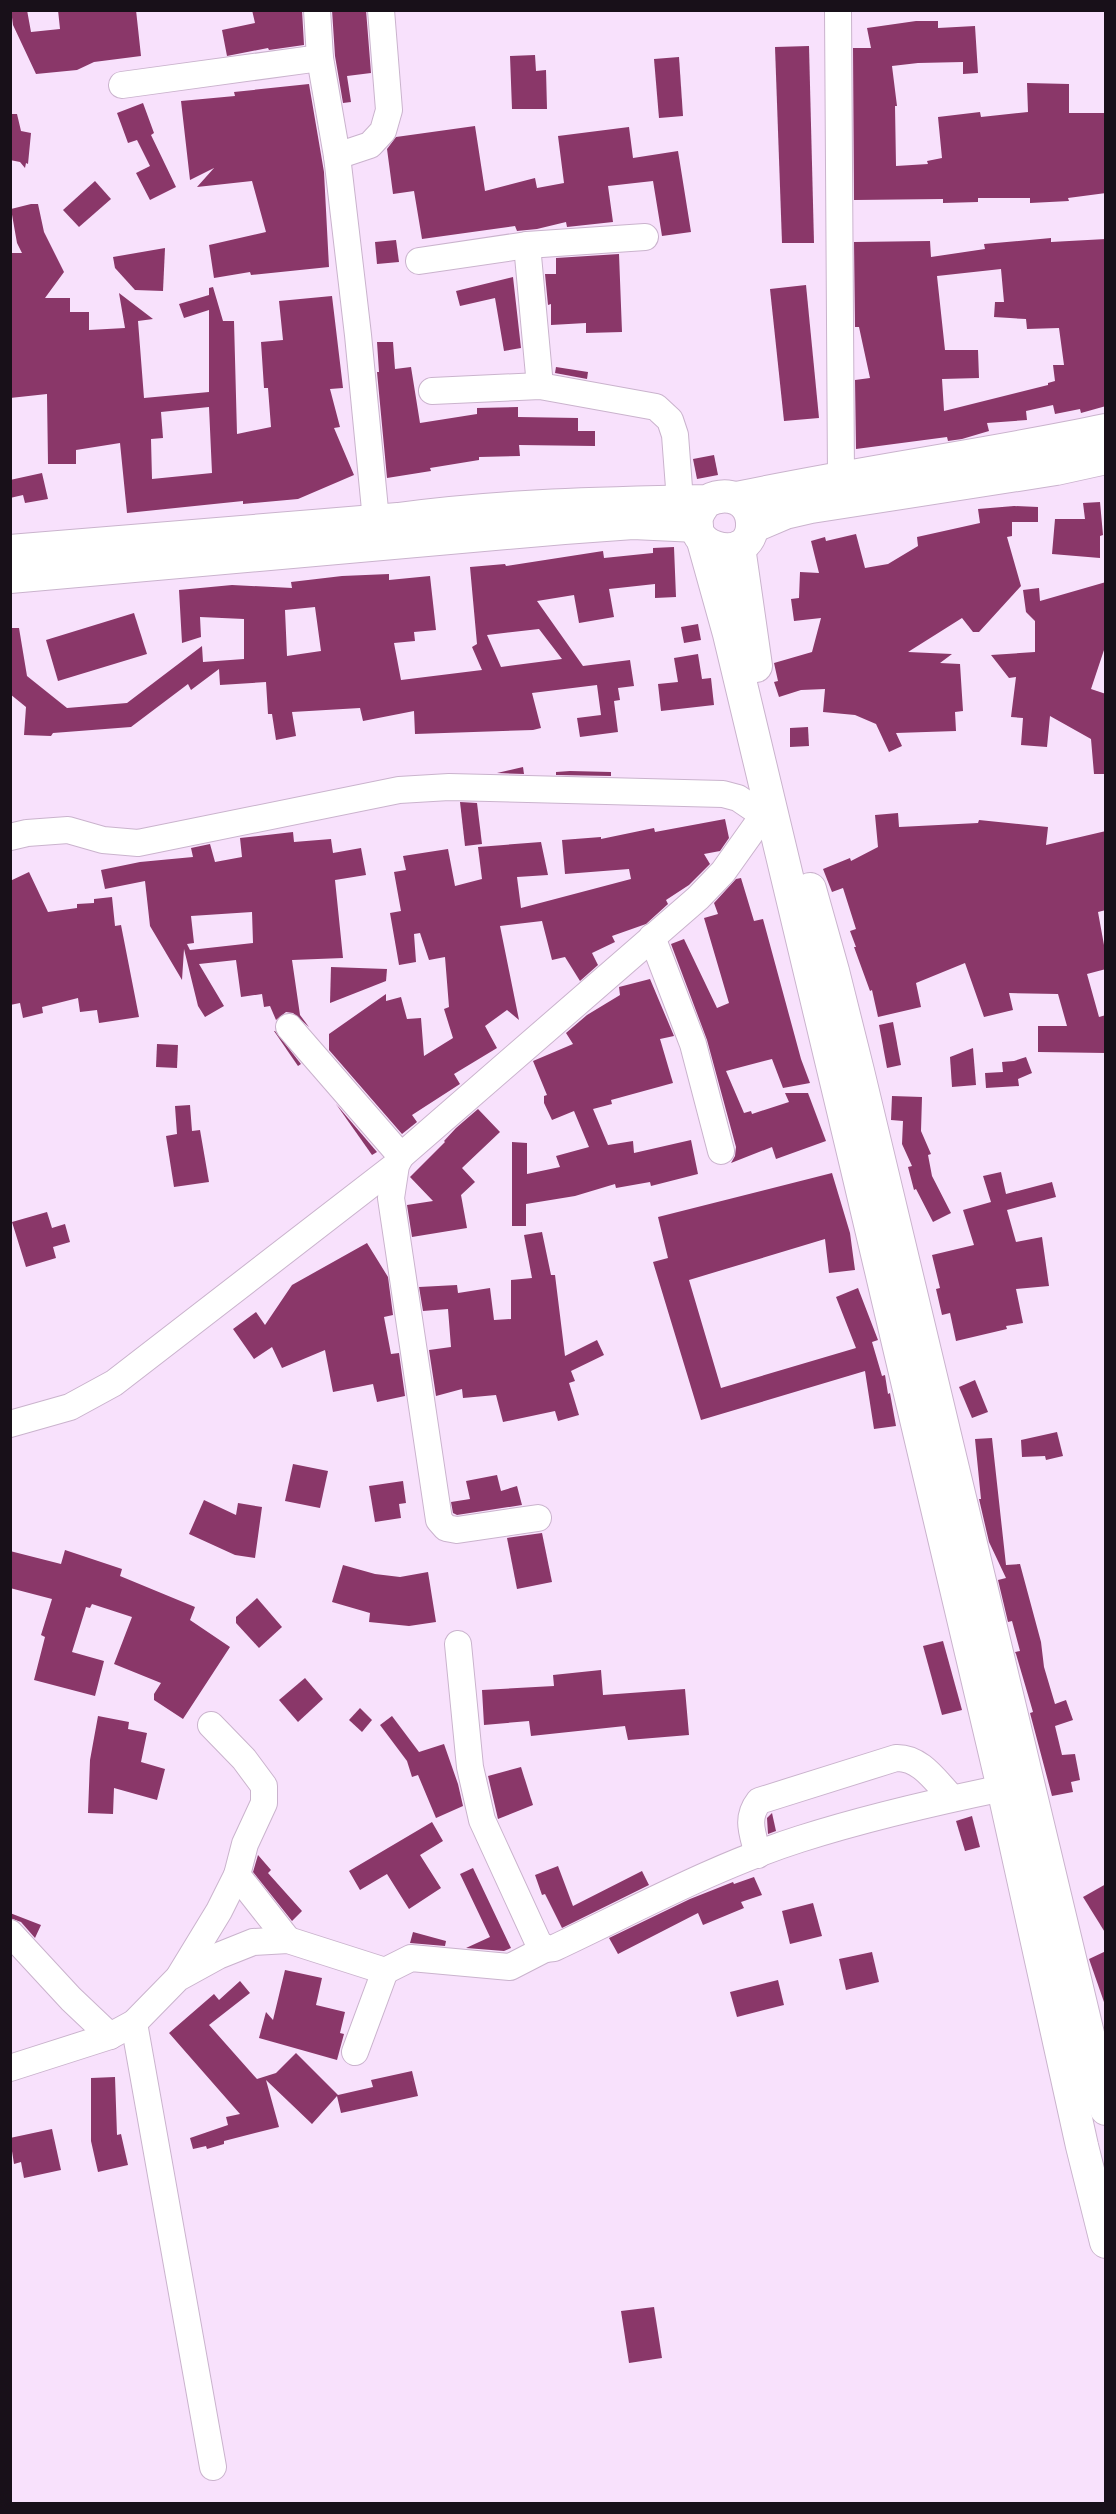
<svg xmlns="http://www.w3.org/2000/svg" width="1116" height="2514" viewBox="0 0 1116 2514" font-family="Georgia,serif">
  <style>
    .building { fill: #8a3769; fill-rule: evenodd }
    .lines { fill: none; stroke-linecap: round; stroke-linejoin: round }
    .minor-casing { stroke: #cab3cd; stroke-width: 28 }
    .major-casing { stroke: #cab3cd; stroke-width: 34 }
    .minor { stroke: #fff; stroke-width: 26 }
    .major { stroke: #fff; stroke-width: 32 }
  </style>
  <rect width="100%" height="100%" fill="#f8e1fc"/>
  <g class="building">
    <polygon points="11,10 27,10 31,32 60,29 58,10 136,10 141,56 94,62 77,70 36,74 13,25"/>
    <polygon points="252,10 302,10 304,45 269,50 268,48 227,56 222,30 255,23"/>
    <polygon points="332,10 366,10 371,73 347,76 351,102 343,103 335,56"/>
    <polygon points="916,21 938,21 938,28 975,26 978,73 963,74 963,62 918,63 892,66 897,106 895,106 896,166 928,164 927,161 942,158 938,117 980,112 981,117 1028,112 1027,83 1069,84 1069,113 1106,113 1106,193 1068,198 1069,201 1030,203 1030,198 978,198 978,202 943,203 943,199 854,200 853,48 871,48 867,28"/>
    <polygon points="809,46 814,243 782,243 775,47"/>
    <polygon points="535,55 536,71 546,70 547,109 512,109 510,56"/>
    <polygon points="679,57 683,116 659,118 654,59"/>
    <polygon points="309,84 324,172 329,267 251,275 250,272 214,278 209,245 266,232 252,181 197,187 214,168 190,180 181,101 235,96 234,92"/>
    <polygon points="143,103 154,133 151,135 176,187 150,200 136,173 150,166 137,140 128,143 117,113"/>
    <polygon points="10,114 17,114 21,131 31,133 28,164 26,163 25,168 20,162 10,160"/>
    <polygon points="475,126 485,191 535,178 537,188 564,183 558,136 629,127 633,158 678,151 691,232 662,236 653,181 608,186 613,222 567,227 566,222 537,229 517,231 515,226 422,239 414,191 393,194 387,149 396,137"/>
    <polygon points="95,181 111,199 79,227 63,210"/>
    <path d="M31 204H38L44 232 64 272 45 298H70V312H89V330L125 328 119 293 153 319 138 321 144 398 209 392V310L184 318 179 304 209 295V288L213 287 223 321H234L237 434 271 427 268 388H264L261 342 283 340 279 301 332 296 343 388 330 389 340 427 334 428 354 475 298 499 243 504V501L127 513 120 443 76 450V464H48L47 394 10 398V253H22L17 243 11 209ZM209 407 212 473 152 479 151 439 163 438 161 412Z"/>
    <path d="M1051 238V242L1106 239V406L1081 413 1080 409 1055 414 1053 405 1026 411 1027 420 987 423 989 431 962 439 948 441 947 437 856 449 855 380 870 378 859 327H855L854 242 930 241 931 257 985 249 984 244ZM1001 269 1004 302H995L994 317 1026 319 1027 329 1059 328 1064 365H1053L1055 381 1048 383V385L944 411 942 379 979 378 978 350H945L937 276Z"/>
    <polygon points="396,240 399,262 377,264 375,242"/>
    <polygon points="165,248 163,291 135,290 115,268 113,257"/>
    <polygon points="619,254 622,332 586,333 586,323 551,325 551,304 548,305 545,274 556,274 556,258"/>
    <polygon points="513,277 521,348 504,351 495,298 460,306 456,291"/>
    <polygon points="806,285 819,418 784,421 770,289"/>
    <polygon points="377,342 393,342 395,369 411,367 420,423 477,414 477,408 518,407 518,417 578,418 578,431 595,431 595,446 519,445 520,456 479,457 479,460 430,468 431,471 387,478 377,372 379,372"/>
    <polygon points="556,367 588,372 587,379 555,373"/>
    <polygon points="714,455 718,475 697,479 693,459"/>
    <polygon points="42,473 48,499 25,503 23,495 10,498 10,480"/>
    <polygon points="1100,502 1103,535 1100,536 1100,558 1052,554 1055,519 1085,519 1083,503"/>
    <polygon points="1014,506 1038,507 1038,522 1012,522 1012,536 1007,537 1021,586 979,632 973,632 962,618 908,652 952,654 940,663 960,664 963,711 955,712 956,731 896,733 902,746 889,752 876,724 855,715 823,712 825,689 801,690 779,697 774,682 778,681 774,663 812,652 821,618 794,621 791,599 799,598 800,572 819,573 811,541 825,537 826,541 856,534 865,568 888,564 918,546 917,537 980,523 978,509"/>
    <path d="M674 547 676 597 655 598V584L609 589 614 617 579 623 574 595 537 601 583 666 630 660 634 686 618 688 620 700 614 701 618 732 580 737 577 718 601 715 597 685 532 693 541 728 533 730 415 734 414 711 363 721 360 708 292 712 296 736 276 740 272 714H268L266 682 220 685 219 669 191 690 188 684 131 727 53 733 51 736 24 735 26 707 10 694V628H19L27 676 67 708 127 703 202 646 203 662 244 659V619L200 617 201 637 182 643 179 590 232 585 292 588 291 582 342 576 389 574V580L430 576 436 630 414 632 415 641 394 643 401 680 482 670 472 647 477 644 470 567 505 564 506 566 603 551 604 558 653 553V548ZM315 607 321 651 287 656 285 610ZM539 629 562 659 501 667 487 635Z"/>
    <polygon points="1106,582 1106,644 1091,689 1106,694 1106,774 1094,774 1091,739 1050,716 1047,747 1021,745 1023,718 1011,717 1016,677 1009,678 991,655 1035,652 1035,621 1026,612 1023,590 1039,588 1040,601"/>
    <polygon points="134,613 147,654 58,681 46,640"/>
    <polygon points="698,624 701,640 684,643 681,627"/>
    <polygon points="698,654 702,679 711,678 714,705 661,711 658,684 678,682 674,658"/>
    <polygon points="808,727 809,746 790,747 790,728"/>
    <polygon points="523,767 524,774 497,773"/>
    <polygon points="570,771 611,772 611,776 556,775 556,772"/>
    <polygon points="460,802 477,803 482,844 465,846"/>
    <polygon points="898,813 899,827 978,823 979,820 1048,827 1046,845 1106,831 1106,910 1098,912 1104,945 1106,944 1106,969 1087,974 1099,1017 1106,1015 1106,1053 1038,1052 1038,1026 1067,1026 1058,994 1009,993 1013,1010 984,1017 965,963 916,983 921,1007 878,1017 872,990 870,991 854,947 856,947 850,931 856,929 843,888 832,892 823,869 850,858 851,861 878,847 875,815"/>
    <polygon points="725,819 729,838 720,851 704,854 710,864 689,885 666,900 668,904 646,924 612,936 615,942 592,953 598,965 580,981 565,957 552,960 542,921 500,926 519,1020 507,1010 485,1026 497,1048 454,1074 460,1084 412,1115 417,1122 402,1134 329,1050 329,1034 386,994 386,1001 401,997 407,1019 421,1018 424,1056 453,1038 444,1009 449,1007 445,957 429,960 420,933 414,934 416,962 399,965 390,913 401,911 394,872 406,870 403,856 448,849 455,886 482,879 478,847 541,842 548,875 517,877 521,908 631,879 629,869 565,874 562,840 601,837 601,839 654,828 655,832"/>
    <path d="M293 832 294 842 331 839 333 853 361 848 366 875 335 880 343 958 292 960 300 1015 309 1027 293 1013 286 1012 276 1020 270 1006 264 1007 262 994 241 997 236 960 199 964 224 1006 205 1017 198 1006 184 949 182 980 150 926 145 881 105 889 101 870 140 862 193 857 191 848 210 844 215 862 242 857 240 838ZM252 912 253 943 190 950 187 944 194 943 191 916Z"/>
    <polygon points="29,872 48,912 77,908 77,904 94,903 94,899 112,897 115,926 121,925 139,1017 99,1023 97,1010 80,1012 78,998 42,1007 43,1013 23,1018 20,1003 10,1005 10,881"/>
    <polygon points="741,878 754,921 763,919 801,1059 810,1083 783,1088 772,1059 726,1071 744,1113 751,1111 752,1114 789,1102 785,1093 808,1093 826,1141 776,1159 772,1147 731,1163 735,1156 736,1147 707,1040 671,944 684,939 717,1008 729,1003 704,918 718,914 714,903 736,879"/>
    <polygon points="331,967 387,969 386,981 330,1003"/>
    <polygon points="650,979 674,1036 660,1039 673,1083 611,1100 612,1104 593,1109 608,1145 633,1141 634,1153 691,1140 698,1174 651,1186 650,1182 616,1188 615,1184 575,1196 526,1204 526,1226 512,1226 512,1142 527,1143 527,1174 560,1167 556,1156 589,1147 574,1111 552,1120 544,1103 544,1096 547,1095 533,1061 573,1044 566,1033 587,1015 620,995 619,987"/>
    <polygon points="893,1022 901,1065 887,1068 879,1025"/>
    <polygon points="274,1031 275,1031 301,1064 298,1066"/>
    <polygon points="157,1044 178,1045 177,1068 156,1067"/>
    <polygon points="973,1048 976,1085 952,1087 950,1057"/>
    <polygon points="1026,1057 1032,1073 1018,1079 1019,1086 986,1088 985,1073 1003,1072 1002,1062 1014,1061"/>
    <polygon points="892,1096 922,1097 921,1131 931,1154 928,1155 932,1176 951,1213 933,1222 916,1189 914,1190 908,1167 912,1166 902,1144 903,1121 891,1120"/>
    <polygon points="336,1104 377,1152 372,1155"/>
    <polygon points="190,1105 192,1131 200,1130 209,1182 174,1187 166,1136 177,1134 175,1106"/>
    <polygon points="478,1109 500,1132 462,1168 475,1182 461,1195 467,1228 412,1237 407,1205 433,1201 410,1177 445,1142 444,1141 456,1128"/>
    <polygon points="1001,1172 1006,1194 1052,1182 1056,1197 1007,1210 1016,1242 1042,1237 1049,1286 1016,1289 1023,1323 1006,1326 1007,1329 956,1341 950,1313 942,1315 936,1289 940,1288 932,1255 974,1245 963,1210 991,1202 983,1176"/>
    <polygon points="832,1173 850,1233 855,1270 829,1273 825,1239 689,1280 721,1388 856,1348 836,1297 858,1288 878,1340 872,1342 882,1376 885,1375 888,1394 890,1393 896,1426 874,1429 865,1371 701,1420 653,1262 668,1258 658,1217"/>
    <polygon points="47,1212 52,1228 65,1224 70,1242 53,1247 56,1258 26,1267 12,1222"/>
    <polygon points="542,1232 551,1275 555,1275 565,1356 597,1340 604,1355 571,1371 575,1381 569,1383 579,1415 558,1421 555,1411 503,1422 496,1395 463,1398 462,1389 436,1396 429,1350 451,1347 448,1309 423,1311 419,1287 457,1285 458,1293 490,1288 494,1320 511,1319 511,1280 532,1278 524,1235"/>
    <polygon points="367,1243 388,1277 393,1315 384,1317 391,1354 399,1353 405,1396 377,1402 373,1384 333,1392 325,1350 282,1368 272,1347 254,1359 233,1329 256,1312 265,1325 292,1285"/>
    <polygon points="975,1380 988,1412 972,1418 959,1387"/>
    <polygon points="1057,1432 1063,1456 1046,1460 1045,1456 1022,1457 1021,1440"/>
    <polygon points="992,1438 1006,1565 1020,1564 1041,1642 1044,1667 1055,1704 1066,1700 1073,1720 1055,1726 1062,1755 1075,1754 1080,1780 1071,1782 1073,1792 1052,1796 1030,1713 1033,1712 1016,1654 1015,1652 1020,1651 1012,1621 1008,1622 998,1580 1006,1578 989,1542 979,1499 981,1499 975,1439"/>
    <polygon points="293,1464 328,1471 320,1508 285,1501"/>
    <polygon points="497,1475 501,1491 517,1486 522,1505 457,1515 453,1513 451,1502 470,1499 466,1481"/>
    <polygon points="403,1481 406,1503 399,1504 401,1518 375,1522 369,1486"/>
    <polygon points="204,1500 236,1515 238,1503 262,1507 255,1558 235,1555 189,1534"/>
    <polygon points="542,1533 552,1582 517,1589 507,1538"/>
    <polygon points="65,1550 122,1569 120,1576 195,1607 190,1620 230,1647 183,1719 154,1700 154,1694 161,1683 114,1664 132,1617 92,1604 90,1608 86,1607 72,1652 104,1661 95,1696 34,1680 45,1637 41,1635 52,1599 10,1588 10,1551 61,1564"/>
    <polygon points="343,1565 375,1574 400,1577 428,1572 436,1622 409,1626 369,1622 370,1613 332,1602"/>
    <polygon points="257,1598 282,1627 259,1648 236,1623 236,1617"/>
    <polygon points="943,1641 962,1710 942,1715 923,1646"/>
    <polygon points="601,1670 603,1695 685,1689 689,1735 628,1740 625,1726 531,1736 529,1721 484,1725 482,1690 554,1686 553,1675"/>
    <polygon points="305,1678 323,1699 298,1722 279,1700"/>
    <polygon points="360,1708 372,1720 362,1732 349,1720"/>
    <polygon points="98,1716 129,1722 128,1729 147,1733 141,1762 165,1769 157,1800 114,1788 113,1814 88,1813 90,1760"/>
    <polygon points="392,1716 419,1752 444,1744 458,1784 463,1806 436,1818 418,1775 412,1777 407,1761 380,1725"/>
    <polygon points="521,1767 533,1805 498,1819 488,1776"/>
    <polygon points="772,1813 776,1831 768,1834 767,1818"/>
    <polygon points="972,1816 980,1847 965,1851 956,1821"/>
    <polygon points="432,1822 443,1841 420,1855 441,1888 409,1909 387,1874 360,1890 349,1871"/>
    <polygon points="258,1855 271,1870 268,1873 302,1911 292,1921 253,1872"/>
    <polygon points="558,1866 573,1906 642,1871 649,1885 562,1928 545,1894 542,1895 535,1875"/>
    <polygon points="473,1868 511,1948 504,1951 466,1948 490,1937 460,1874"/>
    <polygon points="754,1877 762,1895 741,1902 744,1908 703,1925 698,1913 618,1954 609,1938 690,1899 733,1882 734,1884"/>
    <polygon points="1106,1884 1106,1934 1083,1897"/>
    <polygon points="813,1903 822,1936 790,1944 782,1911"/>
    <polygon points="10,1913 41,1925 35,1938 21,1922 10,1918"/>
    <polygon points="413,1932 446,1941 445,1946 410,1943"/>
    <polygon points="1106,1951 1106,2002 1104,2002 1089,1959"/>
    <polygon points="872,1952 879,1982 846,1990 839,1959"/>
    <polygon points="285,1970 322,1978 316,2005 345,2012 340,2033 344,2034 337,2060 259,2038 266,2012 273,2020"/>
    <polygon points="778,1980 784,2005 737,2017 730,1992"/>
    <polygon points="240,1981 250,1993 209,2025 257,2079 276,2073 296,2053 338,2095 373,2087 371,2080 412,2071 418,2096 341,2113 337,2096 312,2124 266,2080 279,2127 224,2141 224,2144 207,2149 206,2146 193,2149 190,2138 228,2125 226,2117 240,2114 169,2033 214,1994 219,2000"/>
    <polygon points="115,2077 117,2135 121,2134 128,2165 98,2172 91,2141 91,2078"/>
    <polygon points="52,2129 61,2170 24,2178 21,2162 14,2164 10,2138"/>
    <polygon points="654,2307 662,2358 629,2363 621,2311"/>
  </g>
  <g class="lines">
    <defs>
      <g id="minor">
        <polyline points="317,10 320,58 337,156 358,335 376,520"/>
        <polyline points="838,10 841,477"/>
        <polyline points="122,85 320,58"/>
        <polyline points="337,156 370,145 383,131 389,110 381,10"/>
        <polyline points="527,245 540,386"/>
        <polyline points="419,261 527,245 645,237"/>
        <polyline points="432,391 540,386 656,407 670,420 675,435 680,501"/>
        <polyline points="10,837 27,833 68,830 103,840 138,843 399,790 449,787 723,794 738,798 763,815"/>
        <polyline points="652,937 693,1044 721,1151"/>
        <polyline points="289,1027 401,1156"/>
        <polyline points="10,1424 70,1407 114,1383 396,1165"/>
        <polyline points="538,1518 457,1530 446,1528 439,1520 391,1198 396,1165 401,1156 698,898 723,872 770,806"/>
        <path d="M458 1644 470 1767 482 1820 538 1942 545 1949 554 1948C635 1910 715 1866 800 1839 866 1818 935 1802 1003 1788"/>
        <path d="M758 1855C753 1834 745 1819 759 1801L896 1758C921 1757 936 1782 952 1798"/>
        <polyline points="237,1875 288,1940"/>
        <polyline points="10,1933 71,1999 110,2036"/>
        <polyline points="180,1975 219,1911 237,1875 245,1844 264,1803 264,1786 244,1759 211,1725"/>
        <polyline points="134,2023 213,2467"/>
        <polyline points="355,2052 385,1971"/>
        <polyline points="10,2068 110,2036 134,2023 178,1978 218,1956 253,1942 288,1940 385,1971 411,1958 510,1967 545,1949"/>
      </g>
      <g id="major">
        <path d="M737 498C859 472 983 456 1106 430"/>
        <polyline points="752,527 785,513 811,507 1056,469 1106,458"/>
        <polyline points="703,541 729,634 857,1169 1003,1788 1082,2146 1106,2242"/>
        <polyline points="739,547 756,666"/>
        <path d="M10 551 398 519C501 505 604 503 707 501 727 491 750 498 752 522 755 572 666 546 707 501"/>
        <polyline points="10,577 564,528 633,523 697,526"/>
        <polyline points="810,889 833,971 858,1071 1106,2109"/>
      </g>
    </defs>
    <use href="#minor" class="minor-casing"/>
    <use href="#major" class="major-casing"/>
    <use href="#minor" class="minor"/>
    <use href="#major" class="major"/>
  </g>
  <rect width="1116" height="2514" fill="none" stroke="#181019" stroke-width="24"/>
</svg>
